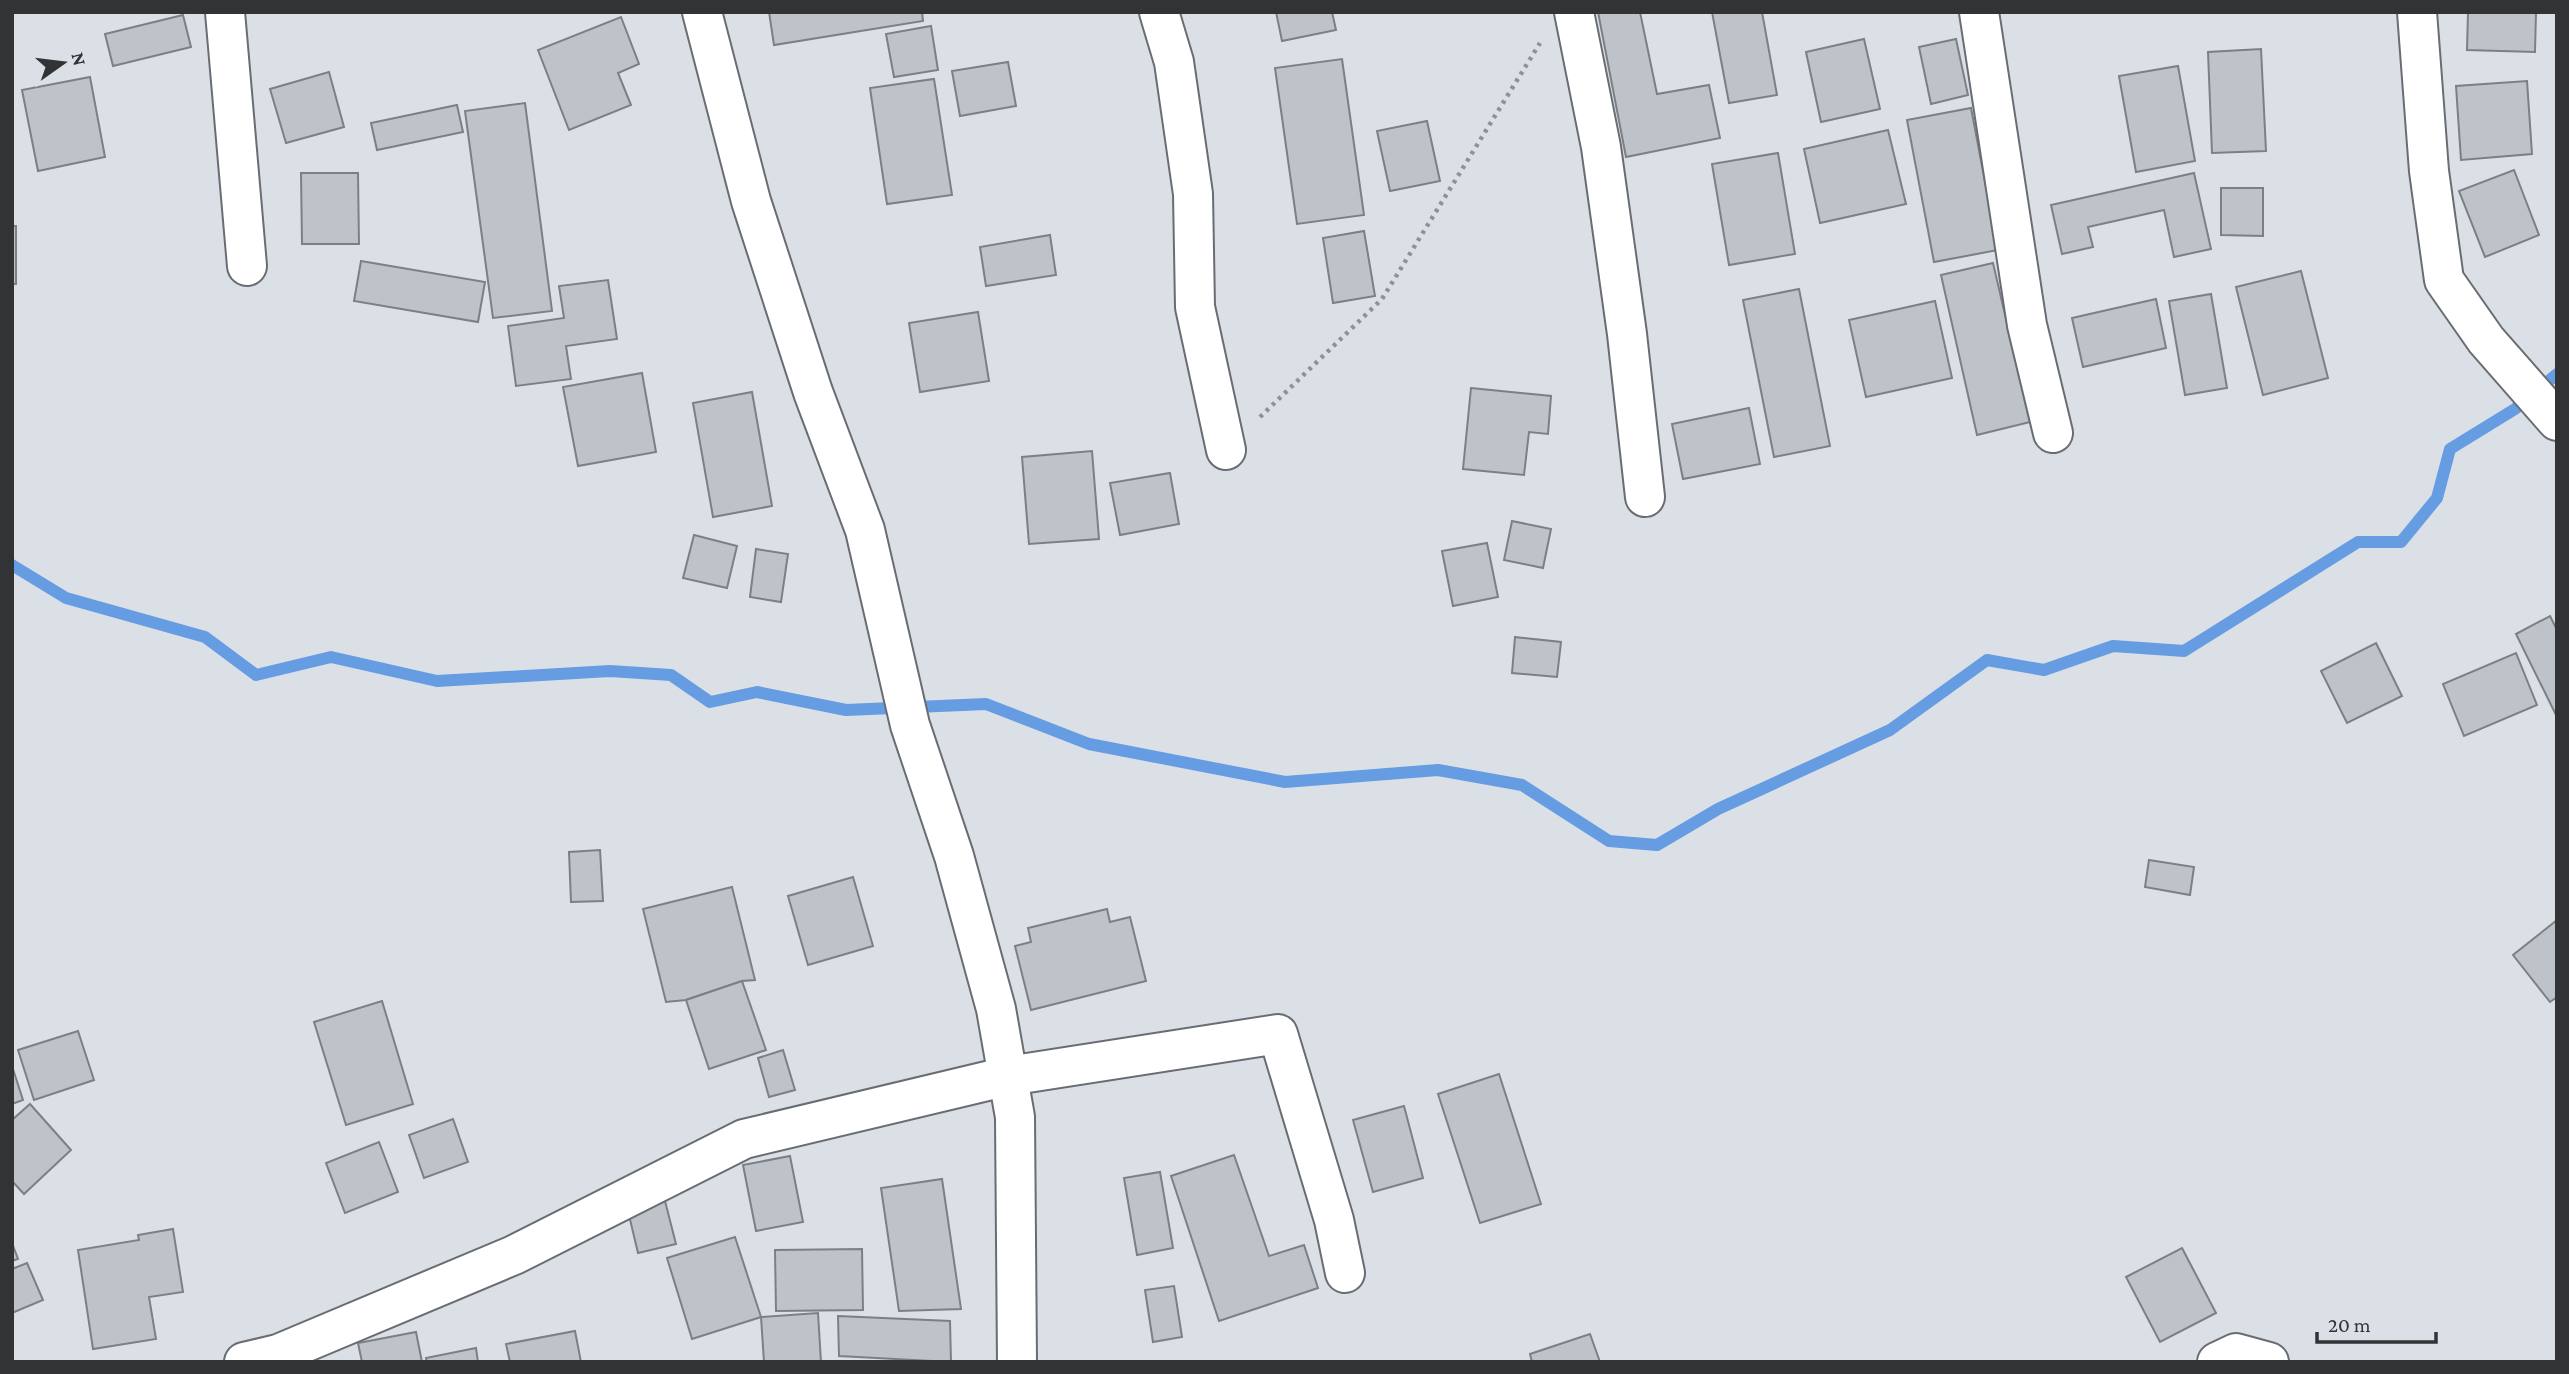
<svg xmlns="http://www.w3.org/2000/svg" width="2569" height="1374" viewBox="0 0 2569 1374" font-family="'Crimson Pro',serif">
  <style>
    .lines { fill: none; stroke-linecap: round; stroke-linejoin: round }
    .stream { stroke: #669ce2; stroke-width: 12 }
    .building { fill: #bec3ca; stroke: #7c8086; stroke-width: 2 }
    .minor-casing { stroke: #696d73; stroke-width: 42 }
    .path { stroke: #8e9297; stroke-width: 4.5; stroke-dasharray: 3.5 5; stroke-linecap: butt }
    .minor { stroke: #fff; stroke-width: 38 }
  </style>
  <rect width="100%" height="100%" fill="#dbe0e7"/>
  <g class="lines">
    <polyline class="stream" points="12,565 66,598 205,637 256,675 331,657 437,681 610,671 671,675 710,702 757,692 846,710 986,704 1089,744 1285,782 1438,770 1522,785 1609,841 1657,845 1718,809 1890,730 1987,660 2044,670 2113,646 2184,651 2358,542 2401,542 2437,498 2450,449 2515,409 2557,374"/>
  </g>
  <g class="building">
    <polygon points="769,12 922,12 923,21 774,45"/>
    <polygon points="1276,12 1332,12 1336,30 1282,41"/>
    <polygon points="1598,12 1640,12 1657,94 1709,85 1720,138 1626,157"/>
    <polygon points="1712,12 1762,12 1777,95 1729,103"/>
    <polygon points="2468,12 2536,12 2535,52 2467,50"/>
    <polygon points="183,15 191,47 113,66 105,34"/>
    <polygon points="621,17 639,64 618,73 631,105 569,130 538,50"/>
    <polygon points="931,26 938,70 894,77 886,34"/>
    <polygon points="1864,39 1880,109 1821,122 1806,52"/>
    <polygon points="1956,39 1968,95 1931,104 1919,47"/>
    <polygon points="2261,49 2266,151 2212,153 2208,52"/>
    <polygon points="1342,59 1364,215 1297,224 1275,68"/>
    <polygon points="1008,62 1016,106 960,116 952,71"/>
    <polygon points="2178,66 2195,161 2136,172 2119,76"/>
    <polygon points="329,72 344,127 286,143 270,89"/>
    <polygon points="90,77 105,157 38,171 22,90"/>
    <polygon points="934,79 952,195 887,204 870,88"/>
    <polygon points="2527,81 2532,154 2461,160 2456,86"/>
    <polygon points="525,103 552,311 493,318 465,111"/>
    <polygon points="457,105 463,132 377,150 371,123"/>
    <polygon points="1971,108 1998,250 1934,262 1907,120"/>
    <polygon points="1427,121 1440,181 1390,191 1377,131"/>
    <polygon points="1888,130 1906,204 1820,223 1804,149"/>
    <polygon points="1778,153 1795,254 1729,265 1712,164"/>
    <polygon points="2514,170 2539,235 2485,257 2459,191"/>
    <polygon points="301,173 358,173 359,244 302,244"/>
    <polygon points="2194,173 2211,249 2174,257 2164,210 2088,227 2093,247 2062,254 2051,205"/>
    <polygon points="2221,188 2263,188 2263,236 2221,235"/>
    <rect x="12" y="226" width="4" height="58"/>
    <polygon points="1364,231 1375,296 1333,303 1323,238"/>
    <polygon points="1050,235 1056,275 986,286 980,247"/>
    <polygon points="361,261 485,282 478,322 354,301"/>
    <polygon points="1993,263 2030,422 1977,435 1941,275"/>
    <polygon points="2301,271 2328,378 2263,395 2236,287"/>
    <polygon points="608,280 617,339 566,346 571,379 516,386 508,326 564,318 559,286"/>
    <polygon points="1799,289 1830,446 1774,457 1743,300"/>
    <polygon points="2211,294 2227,388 2185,395 2169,301"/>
    <polygon points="2156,299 2166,348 2083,367 2072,318"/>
    <polygon points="1935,301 1952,378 1866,397 1849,320"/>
    <polygon points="978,312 989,381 920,392 909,323"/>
    <polygon points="642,373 656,452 578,466 563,387"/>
    <polygon points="1471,388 1551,396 1548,434 1529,432 1524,475 1463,469"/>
    <polygon points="752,392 772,506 713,517 693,403"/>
    <polygon points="1749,408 1760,464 1683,479 1672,424"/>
    <polygon points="1092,451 1099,539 1029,544 1022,457"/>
    <polygon points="1170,473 1179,524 1120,535 1110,483"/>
    <polygon points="1512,521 1551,529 1543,568 1504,560"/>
    <polygon points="694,535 737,546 727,588 683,578"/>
    <polygon points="1487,543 1498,597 1453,606 1442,551"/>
    <polygon points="756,549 788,554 781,602 750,597"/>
    <polygon points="2550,616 2557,630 2557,717 2516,634"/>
    <polygon points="1515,637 1561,642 1557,677 1512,673"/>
    <polygon points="2376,643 2402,696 2347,723 2321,671"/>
    <polygon points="2516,653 2537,705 2464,736 2443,684"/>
    <polygon points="600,850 603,901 571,902 569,852"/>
    <polygon points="2149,860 2194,867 2190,895 2145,887"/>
    <polygon points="853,877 873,946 808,965 788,896"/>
    <polygon points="732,887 755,980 742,981 686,1000 666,1002 643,909"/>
    <polygon points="1107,909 1110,922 1130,917 1146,981 1031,1010 1015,946 1031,942 1028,928"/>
    <polygon points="2557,920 2557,997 2550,1002 2513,955"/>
    <polygon points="742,981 766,1050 709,1069 686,1000"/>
    <polygon points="382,1001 413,1104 346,1125 314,1022"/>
    <polygon points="78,1031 94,1080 34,1100 18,1050"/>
    <polygon points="783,1050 795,1090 769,1097 758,1058"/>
    <polygon points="12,1066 23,1100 12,1104"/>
    <polygon points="1499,1074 1541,1204 1480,1223 1438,1094"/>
    <polygon points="30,1104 71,1150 24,1194 12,1181 12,1120"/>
    <polygon points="1404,1106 1423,1178 1373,1192 1353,1120"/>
    <polygon points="453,1119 468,1162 424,1178 409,1135"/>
    <polygon points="379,1142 398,1192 345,1213 326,1163"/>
    <polygon points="1234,1155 1269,1256 1304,1245 1318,1288 1219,1321 1171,1176"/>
    <polygon points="790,1156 803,1222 756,1231 743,1165"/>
    <polygon points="1160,1172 1173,1248 1137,1255 1124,1178"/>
    <polygon points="942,1179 961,1309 899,1311 881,1188"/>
    <polygon points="665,1201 676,1244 638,1253 628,1211"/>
    <polygon points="173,1229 183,1292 149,1297 156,1339 93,1349 78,1250 139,1240 138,1235"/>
    <polygon points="735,1237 761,1317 692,1339 667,1258"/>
    <polygon points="12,1243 18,1259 12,1261"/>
    <polygon points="2182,1248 2216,1313 2160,1342 2126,1277"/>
    <polygon points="862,1249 863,1310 776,1311 775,1250"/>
    <polygon points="27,1263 43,1300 12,1313 12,1269"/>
    <polygon points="1174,1286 1182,1337 1153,1342 1145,1290"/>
    <polygon points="818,1313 821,1362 764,1362 761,1317"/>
    <polygon points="838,1316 950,1321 951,1362 839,1356"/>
    <polygon points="575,1331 581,1362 510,1362 506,1344"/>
    <polygon points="416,1332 422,1362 362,1362 358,1343"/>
    <polygon points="1590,1334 1600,1362 1532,1362 1530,1354"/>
    <polygon points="476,1348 478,1362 427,1362 426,1358"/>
  </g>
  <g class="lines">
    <defs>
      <g id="minor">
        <polyline points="225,12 247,266"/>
        <polyline points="702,12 751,201 813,392 865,530 910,725 954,856 996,1009 1015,1117 1017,1362"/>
        <polyline points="1159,12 1174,62 1193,194 1195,307 1226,450"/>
        <polyline points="1574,12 1601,147 1627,334 1645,497"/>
        <polyline points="1979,12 2027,325 2053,433"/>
        <polyline points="2417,12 2429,171 2444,280 2486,340 2557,421"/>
        <polyline points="244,1362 278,1354 514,1255 744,1139 1008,1076 1278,1034 1334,1220 1345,1273"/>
        <polyline points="2217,1362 2236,1353 2269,1362"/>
      </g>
    </defs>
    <use href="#minor" class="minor-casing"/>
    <polyline class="path" points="1260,417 1382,299 1540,43"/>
    <use href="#minor" class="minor"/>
  </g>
  <rect width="2569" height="1374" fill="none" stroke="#313335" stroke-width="28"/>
  <g transform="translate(63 63) rotate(76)" stroke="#dbe0e7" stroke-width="5" paint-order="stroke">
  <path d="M0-5L12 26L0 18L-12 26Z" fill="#313335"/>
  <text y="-10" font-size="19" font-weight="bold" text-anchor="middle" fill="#313335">N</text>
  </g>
  <path d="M2317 1332v10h119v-10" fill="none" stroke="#313335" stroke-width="3.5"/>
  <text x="2328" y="1332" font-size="21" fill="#313335" stroke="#dbe0e7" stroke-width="5" paint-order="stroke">20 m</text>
</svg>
